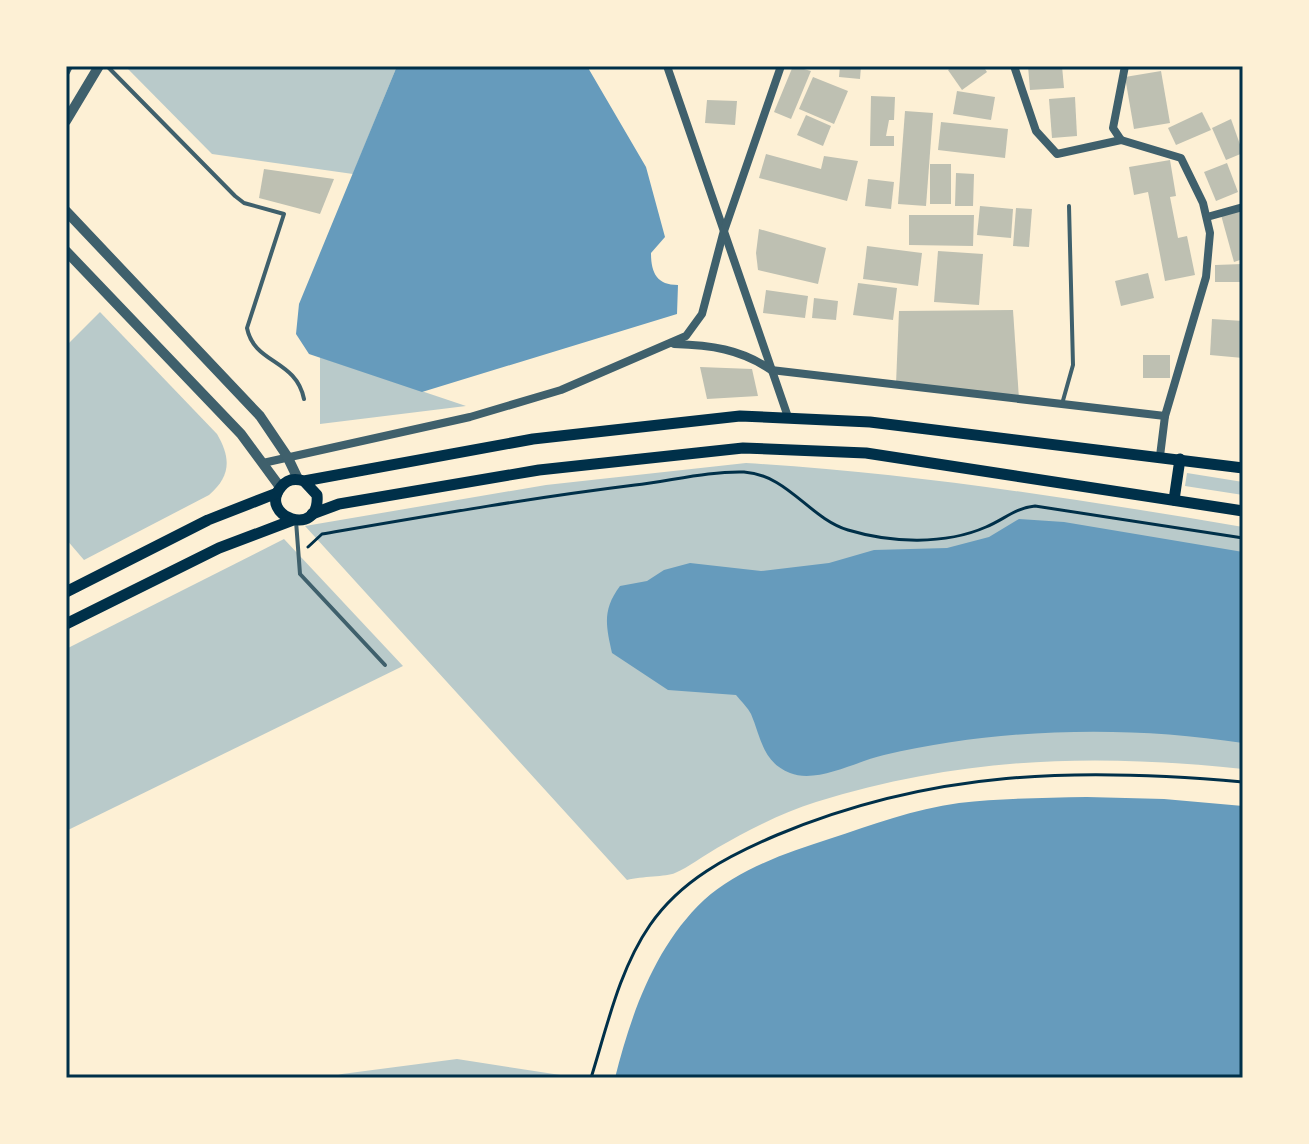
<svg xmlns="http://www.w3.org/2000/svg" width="1309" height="1144" viewBox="0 0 1309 1144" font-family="Mulish,sans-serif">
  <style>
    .green { fill: #b9caca }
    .water { fill: #669bbc }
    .building { fill: #bec0b2 }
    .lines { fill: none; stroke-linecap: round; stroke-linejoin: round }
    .path { stroke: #003049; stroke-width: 3 }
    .service { stroke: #3f606c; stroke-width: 4 }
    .minor { stroke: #3f606c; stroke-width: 8 }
    .tertiary { stroke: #3f606c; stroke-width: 10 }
    .secondary { stroke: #003049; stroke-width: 11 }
    .neatline { fill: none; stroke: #003049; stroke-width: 3 }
  </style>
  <rect width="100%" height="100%" fill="#fdf0d5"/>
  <g class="green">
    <polygon points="125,66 397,66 353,174 212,154"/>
    <path d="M100 312 217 434C231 458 231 476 209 495L84 560 66 539V346Z"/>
    <polygon points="320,357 466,406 320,424"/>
    <path d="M746 463C913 473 1078 499 1243 527V769C1091 753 963 757 816 802 783 812 747 831 717 848 703 856 689 867 675 873 666 877 642 876 627 880L305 526 546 485Z"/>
    <polygon points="1187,473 1243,482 1243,495 1185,486"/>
    <polygon points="284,539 403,666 66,831 66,649"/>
    <polygon points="457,1059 580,1078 327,1078 342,1074"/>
  </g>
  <g class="water">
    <path d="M397 66H587L646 167 665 237 651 253C651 273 657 285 678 285L677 314 422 392 309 354 296 334 299 304Z"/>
    <path d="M1019 519 1064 522 1243 552V743C1126 725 1000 728 884 755 857 761 817 784 790 773 762 762 761 737 751 714 748 708 741 701 736 695L668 690 612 653C606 626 602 610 620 586L647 581 664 570 690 563 761 571 829 563 874 550 947 548 989 537Z"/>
    <path d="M1087 797 1164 799 1243 806V1078H615C631 1014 655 946 704 900 738 869 786 853 829 839 872 825 914 809 959 803 1002 798 1044 798 1087 797Z"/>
  </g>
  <g class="building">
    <polygon points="793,66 811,71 791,119 774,112"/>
    <polygon points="840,66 861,66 860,79 839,77"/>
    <polygon points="953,66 983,66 987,72 962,90 948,70"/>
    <polygon points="1028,66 1062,66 1064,88 1030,90"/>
    <polygon points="1161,71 1170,123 1134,129 1125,77"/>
    <polygon points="813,77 848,91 834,124 799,109"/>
    <polygon points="957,91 995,97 991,120 953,114"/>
    <polygon points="871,96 895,97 894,120 889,120 886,136 894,136 894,146 870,146"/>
    <polygon points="1075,97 1077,136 1052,138 1049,99"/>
    <polygon points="707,100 737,101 735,125 705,123"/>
    <polygon points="905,111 933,113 926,206 898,204"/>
    <polygon points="1202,112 1211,130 1176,145 1168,128"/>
    <polygon points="806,115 831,126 823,146 797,135"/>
    <polygon points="1231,119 1243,153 1226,160 1212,128"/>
    <polygon points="941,122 1008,129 1005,158 938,150"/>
    <polygon points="766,154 821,169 824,156 858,161 847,201 759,178"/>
    <polygon points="1170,160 1176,196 1170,197 1178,238 1187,236 1195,275 1165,281 1148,192 1134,195 1129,167"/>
    <polygon points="1227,163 1238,192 1216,201 1204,172"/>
    <rect x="930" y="164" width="21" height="40"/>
    <polygon points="264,169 334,179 320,214 259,198"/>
    <polygon points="956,173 974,174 973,206 955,206"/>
    <polygon points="868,179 894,182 891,209 865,206"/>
    <polygon points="980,206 1013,209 1011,238 977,235"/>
    <polygon points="1016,208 1032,209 1029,247 1013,246"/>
    <polygon points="1243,209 1243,259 1234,262 1221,215"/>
    <polygon points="909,215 974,215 973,246 909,245"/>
    <polygon points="759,229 826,248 818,284 758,270 756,253"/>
    <polygon points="867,246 922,253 918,286 863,279"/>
    <polygon points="938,251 983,254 979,305 934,302"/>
    <polygon points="1243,264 1243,282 1215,282 1215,265"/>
    <polygon points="1148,273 1154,298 1121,306 1115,281"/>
    <polygon points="858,283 897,288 893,320 853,315"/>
    <polygon points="766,290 808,296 805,318 763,313"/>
    <polygon points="814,298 838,301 836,320 812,318"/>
    <polygon points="1013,310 1019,399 896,384 899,311"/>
    <polygon points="1212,319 1243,321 1243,358 1210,355"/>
    <rect x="1143" y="355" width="27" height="23"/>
    <polygon points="700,367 752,369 758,396 707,399"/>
  </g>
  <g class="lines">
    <g class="path">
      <path d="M308 547 322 534C427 516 530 498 635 485 670 481 709 471 744 472 788 475 809 518 848 530 891 543 945 545 986 527 1005 519 1015 508 1035 506L1243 538"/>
      <path d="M591 1078C607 1027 619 970 650 925 681 880 728 856 777 835 932 770 1078 767 1243 782"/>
    </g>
    <g class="service">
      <path d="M107 66 235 196 244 203 284 214 247 328C254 364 296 359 304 399"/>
      <polyline points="1062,404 1073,365 1069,206"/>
      <polyline points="296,521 300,574 385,665"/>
    </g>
    <g class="minor">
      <polyline points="667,66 788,417"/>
      <polyline points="1014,66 1036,131 1057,154 1121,140"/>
      <polyline points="1125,66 1113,128 1121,140 1181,158 1203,203 1210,233 1206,277 1165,416 1160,456"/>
      <polyline points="66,72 69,66"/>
      <polyline points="1207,217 1243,207"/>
      <path d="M674 344C710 345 741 349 771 370L1165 416"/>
      <polyline points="263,463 470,417 561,390 686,336 702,314 723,234 781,66"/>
    </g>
    <g class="tertiary">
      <polyline points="66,121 99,66"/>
      <polyline points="66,211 260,416 287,456 298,479"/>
      <polyline points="66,251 241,434 280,487"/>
    </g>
    <g class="secondary">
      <path d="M304 481 317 495C321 540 257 516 281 487 287 479 295 478 304 481L533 439 740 416 870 422 1243 468"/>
      <polyline points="1174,500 1180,459"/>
      <polyline points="312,514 339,504 539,470 743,448 866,453 1243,511"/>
      <polyline points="66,592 208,520 277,493"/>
      <polyline points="66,624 219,548 293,520"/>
    </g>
  </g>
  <rect width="1309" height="1144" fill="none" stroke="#fdf0d5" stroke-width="136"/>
  <rect x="68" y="68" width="1173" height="1008" class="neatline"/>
</svg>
